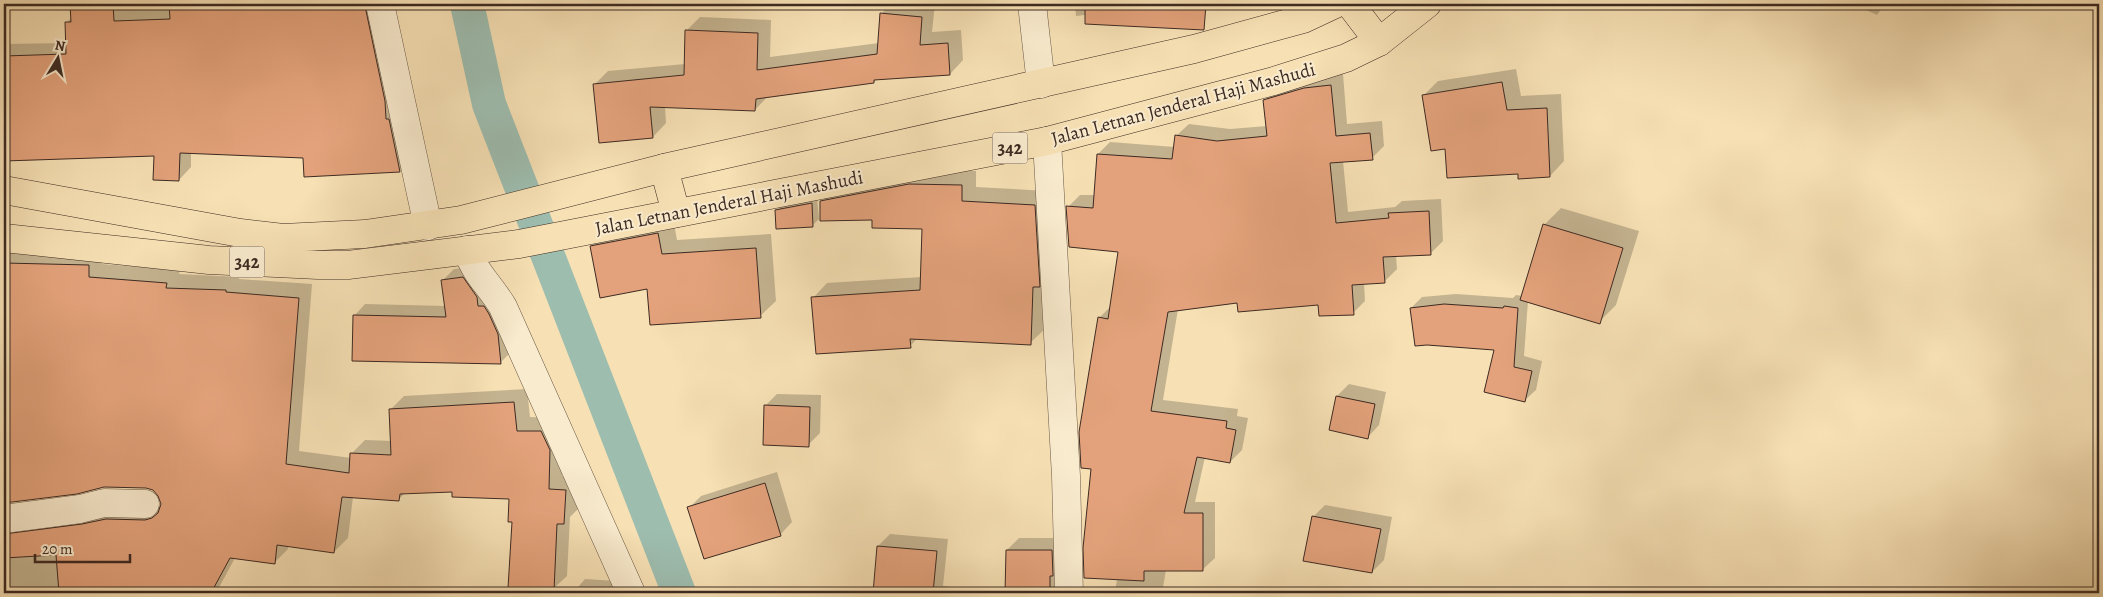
<svg xmlns="http://www.w3.org/2000/svg" width="2103" height="597" viewBox="0 0 2103 597" font-family="Alegreya,serif">
  <style>
    .shadow { fill: #0003 }
    .lines { fill: none; stroke-linecap: round; stroke-linejoin: round }
    .canal { stroke: #9dbdaf; stroke-width: 34 }
    .building { fill: #e3a27b; stroke: #3d2a22 }
    .minor-casing { stroke: #6b5846; stroke-width: 29 }
    .major-casing { stroke: #3d2a22; stroke-width: 29 }
    .minor { stroke: #f9ebce; stroke-width: 28 }
    .major { stroke: #f6e0b4; stroke-width: 28 }
    .labels { text-anchor: middle; stroke-width: 4; stroke-linejoin: round; paint-order: stroke }
    .shield { fill: #f9ebce; stroke: #756456; stroke-width: 1 }
    .shield-label { font-size: 18px; font-weight: bold; fill: #3d2a22 }
    .street-label { font-size: 19px; fill: #3d2a22; stroke: #f9ebce }
  </style>
  <rect width="100%" height="100%" fill="#f6e0b4"/>
  <filter id="stains"><feTurbulence type="fractalNoise" baseFrequency=".004" numOctaves="4"/><feColorMatrix values="0 0 0 0 .2 0 0 0 0 .09 0 0 0 0 .02 0 0 0 .5 -.17"/></filter>
  <radialGradient id="worn" r=".72"><stop offset=".6" stop-color="#630" stop-opacity="0"/><stop offset="1" stop-color="#630" stop-opacity=".3"/></radialGradient>
  <g class="shadow">
    <polygon points="71,4 379,4 412,158 400,171 305,176 304,157 191,152 191,167 179,180 155,154 4,159 4,44 67,43 66,23 72,17"/>
    <polygon points="891,4 935,4 932,32 961,30 963,60 950,74 878,78 874,82 768,96 755,110 665,107 666,123 653,137 600,142 594,85 608,71 685,64 687,30 700,17 771,20 770,57 879,43 881,14"/>
    <polygon points="1075,4 1171,4 1170,16 1108,12 1076,16"/>
    <polygon points="1853,4 1885,4 1877,15"/>
    <polygon points="1516,69 1521,96 1561,94 1564,161 1550,176 1519,173 1446,147 1423,96 1438,81"/>
    <polygon points="1343,74 1347,124 1382,121 1384,146 1372,158 1343,161 1348,212 1395,207 1402,201 1441,199 1443,241 1431,253 1396,255 1397,269 1385,281 1364,283 1365,301 1353,313 1319,303 1238,302 1178,309 1163,400 1238,409 1237,416 1248,418 1242,450 1230,462 1205,457 1195,502 1215,502 1215,558 1202,570 1166,570 1162,593 1115,593 1117,579 1093,468 1099,318 1111,306 1119,251 1068,207 1080,195 1095,195 1098,154 1110,142 1175,147 1176,136 1189,124 1230,129 1267,126 1265,100 1277,88 1318,76"/>
    <polygon points="925,170 976,171 976,187 1049,191 1045,329 1030,343 918,338 910,346 813,298 827,283 922,277 923,227 873,219 821,202 836,187"/>
    <polygon points="817,198 819,219 812,226 777,210 783,204"/>
    <polygon points="1561,208 1639,231 1616,305 1599,322 1528,301 1524,356 1542,361 1536,390 1525,400 1495,348 1411,308 1422,297 1456,294 1513,298 1516,295 1523,296 1544,225"/>
    <polygon points="673,218 677,240 771,234 776,301 760,316 648,288 591,246 607,231"/>
    <polygon points="4,249 102,252 102,264 180,270 179,274 239,277 239,279 312,284 299,451 351,458 351,454 365,440 392,441 390,410 404,396 527,389 530,417 555,418 563,436 562,476 579,477 578,509 570,517 567,576 553,589 513,521 510,497 453,490 406,492 399,499 353,497 348,538 334,552 288,546 288,549 274,563 235,558 216,593 181,593 170,587 164,593 4,593 4,512 120,506 162,506 160,496 154,490 146,487 104,486 77,492 4,502"/>
    <polygon points="475,267 511,352 500,363 354,316 365,304 446,306 442,281 454,269"/>
    <polygon points="1349,384 1386,392 1379,425 1367,438 1337,396"/>
    <polygon points="777,394 821,395 820,433 808,445 765,406"/>
    <polygon points="777,472 792,522 780,535 689,508 701,496"/>
    <polygon points="1325,505 1392,517 1384,560 1372,572 1313,517"/>
    <polygon points="890,534 948,539 943,586 979,590 978,593 874,593 878,546"/>
    <polygon points="1019,538 1064,538 1061,593 1007,593 1007,550"/>
    <polygon points="585,579 617,581 616,593 573,593"/>
  </g>
  <g class="lines">
    <polyline class="canal" points="467,4 489,104 679,593"/>
  </g>
  <g class="building">
    <polygon points="70,4 113,4 114,21 170,19 169,4 350,4 350,6 365,6 385,101 386,119 389,119 400,172 304,177 303,158 180,153 179,181 153,180 154,156 4,161 4,56 66,54 65,22 71,22"/>
    <polygon points="1085,4 1206,4 1204,30 1085,24"/>
    <polygon points="880,13 922,17 920,45 948,43 950,75 874,80 874,83 756,99 755,111 650,107 653,138 599,143 593,84 684,75 685,30 758,33 757,70 877,54"/>
    <polygon points="1502,82 1507,110 1547,108 1550,177 1518,179 1518,174 1447,178 1445,149 1431,151 1422,95"/>
    <polygon points="1331,85 1336,136 1370,133 1373,160 1330,163 1336,223 1389,218 1388,213 1429,211 1431,255 1383,257 1385,283 1352,285 1354,315 1319,316 1318,305 1238,312 1237,303 1168,312 1151,411 1227,421 1226,428 1236,430 1230,463 1197,457 1184,513 1203,513 1203,571 1144,571 1144,581 1084,578 1083,548 1091,469 1081,468 1079,432 1098,317 1108,319 1118,252 1069,247 1066,206 1093,208 1097,154 1172,159 1175,135 1217,141 1267,136 1263,100 1304,88"/>
    <polygon points="909,184 962,185 962,201 1035,205 1040,287 1033,287 1031,345 910,339 911,348 816,354 811,297 920,290 922,229 872,228 872,220 820,221 820,201"/>
    <polygon points="812,203 813,227 776,229 775,210"/>
    <polygon points="1543,224 1623,248 1600,324 1520,300"/>
    <polygon points="658,233 662,254 756,248 761,318 650,325 647,289 600,298 590,246"/>
    <polygon points="4,263 89,265 89,277 167,283 166,288 226,290 226,292 299,298 286,464 349,473 350,453 391,455 389,409 514,402 517,431 541,431 550,450 549,489 566,490 564,524 557,524 554,591 508,588 512,522 508,522 509,499 452,497 452,492 400,494 399,501 342,497 334,553 277,545 275,564 230,558 211,593 119,593 119,589 59,593 56,555 4,558 4,534 82,524 106,519 145,520 152,518 158,513 161,504 158,496 153,490 146,488 104,487 77,494 4,503"/>
    <polygon points="463,277 477,297 478,306 484,306 489,314 498,334 501,364 352,361 353,315 446,317 441,280"/>
    <polygon points="1444,304 1503,308 1504,306 1518,308 1514,367 1532,371 1525,402 1484,392 1494,350 1427,345 1415,346 1410,308"/>
    <polygon points="1336,396 1375,404 1368,439 1329,430"/>
    <polygon points="764,405 810,407 809,447 763,445"/>
    <polygon points="765,483 781,536 704,559 687,507"/>
    <polygon points="1312,516 1381,529 1372,573 1303,561"/>
    <polygon points="877,546 937,551 933,593 873,593"/>
    <polygon points="1006,550 1052,550 1053,576 1050,576 1050,593 1005,593"/>
  </g>
  <g class="lines">
    <defs>
      <g id="minor">
        <polyline points="380,4 428,226"/>
        <polyline points="1032,4 1041,84"/>
        <polyline points="1047,141 1066,476 1069,593"/>
        <path d="M467 250C476 275 490 285 503 307L631 593"/>
        <polyline points="4,519 80,509 104,503 145,504"/>
      </g>
      <g id="major">
        <polyline points="1350,4 1379,42"/>
        <polyline points="664,168 676,213"/>
        <polyline points="4,190 240,233 283,238 365,234 461,220 664,168 1194,49 1303,19 1335,4"/>
        <polyline points="4,238 209,260 318,265 348,265 519,244 1047,141 1274,81 1346,58 1379,42 1427,4"/>
      </g>
    </defs>
    <use href="#minor" class="minor-casing"/>
    <use href="#major" class="major-casing"/>
    <use href="#minor" class="minor"/>
    <use href="#major" class="major"/>
  </g>
  <g class="labels">
    <g class="shield">
      <rect x="992.5" y="132.5" width="35" height="31" rx="4"/>
      <rect x="229.5" y="246.5" width="35" height="31" rx="4"/>
    </g>
    <g class="shield-label">
      <text x="1010" y="154">342</text>
      <text x="247" y="268">342</text>
    </g>
    <g class="street-label">
      <text transform="translate(1183 103) rotate(-15)" y="7">Jalan Letnan Jenderal Haji Mashudi</text>
      <text transform="translate(729 202) rotate(-11)" y="7">Jalan Letnan Jenderal Haji Mashudi</text>
    </g>
  </g>
  <rect width="2103" height="597" fill="none" stroke="#f6e0b4" stroke-width="20"/>
  <rect x="5" y="5" width="2093" height="587" fill="none" stroke="#3d2a22" stroke-width="2.5"/>
  <rect x="10" y="10" width="2083" height="577" fill="none" stroke="#3d2a22"/>
  <g transform="translate(58 58) rotate(10)" stroke="#f9ebce" stroke-width="4" paint-order="stroke">
  <path d="M0-4L9 19L0 12L-9 19Z" fill="#3d2a22"/>
  <text y="-8" font-size="14" font-weight="bold" text-anchor="middle" fill="#3d2a22">N</text>
  </g>
  <path d="M35 554v8h95v-8" fill="none" stroke="#3d2a22" stroke-width="2.5"/>
  <text x="42" y="554" font-size="15" fill="#3d2a22" stroke="#f9ebce" stroke-width="4" paint-order="stroke">20 m</text>
  <rect width="100%" height="100%" filter="url(#stains)"/>
  <rect width="100%" height="100%" fill="url(#worn)"/>
</svg>
